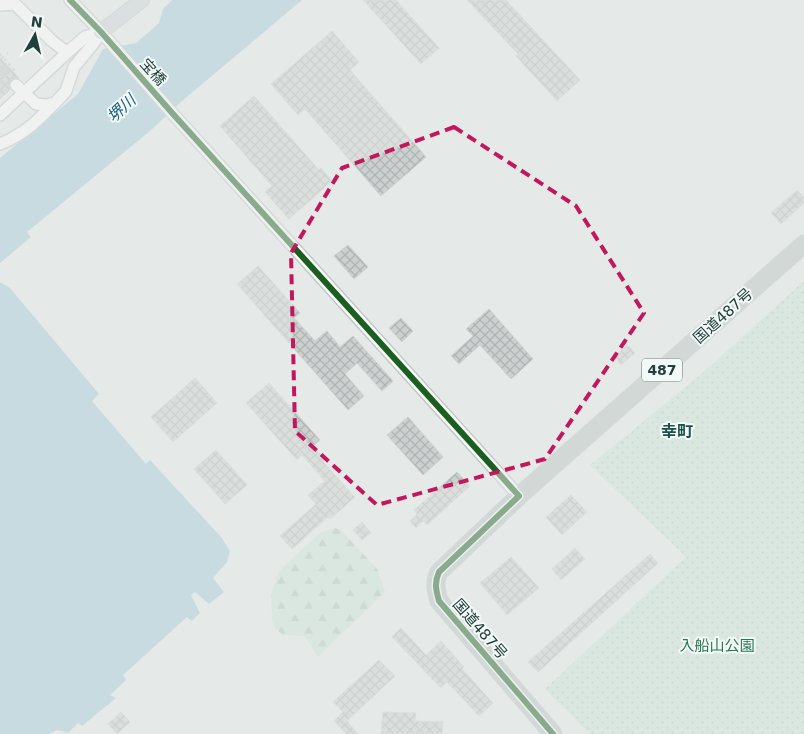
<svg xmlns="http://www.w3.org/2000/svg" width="804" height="734" viewBox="0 0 804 734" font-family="'DejaVu Sans','Noto Sans JP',sans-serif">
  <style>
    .grass { fill: url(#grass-dots) }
    .forest { fill: url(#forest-firs) }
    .water { fill: #a4cbda }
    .building { fill: url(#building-cross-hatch); stroke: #cdd3d1 }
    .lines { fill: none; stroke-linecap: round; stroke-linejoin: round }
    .minor-tunnel { stroke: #bec8c5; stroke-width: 11; stroke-dasharray: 11 5.5; stroke-linecap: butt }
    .minor-casing { stroke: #c2c7c5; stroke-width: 14 }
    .major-casing { stroke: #bcc6c5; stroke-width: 16 }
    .highway-casing { stroke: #bcc6c5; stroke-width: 19 }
    .path { stroke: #c1cac9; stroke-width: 2; stroke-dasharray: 2.5 4; stroke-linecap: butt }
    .minor { stroke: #fbfcfc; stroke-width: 11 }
    .major { stroke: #cdd6d4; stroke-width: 14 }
    .highway { stroke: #bac3c2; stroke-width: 16 }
    .cycleway-casing { stroke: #f3f9f7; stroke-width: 9 }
    .cycleway { stroke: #1b5e20; stroke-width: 6 }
    .marked { fill: none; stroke: #c2185b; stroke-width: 4; stroke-dasharray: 10 6; stroke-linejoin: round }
    .labels { text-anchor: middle; stroke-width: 4; stroke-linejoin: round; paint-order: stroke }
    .shield { fill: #f3f9f7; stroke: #607773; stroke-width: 1 }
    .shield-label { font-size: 14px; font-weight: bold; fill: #213f3b }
    .street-label { font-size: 15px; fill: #213f3b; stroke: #f3f9f7 }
    .park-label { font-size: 15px; fill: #297752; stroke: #f3f9f7 }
    .water-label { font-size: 16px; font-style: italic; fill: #185f7d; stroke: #f3f9f7 }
    .neighbourhood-label { font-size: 16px; font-weight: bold; fill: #1c524c; stroke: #f3f9f7 }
  </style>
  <defs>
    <pattern id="grass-dots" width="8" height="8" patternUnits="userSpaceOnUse" patternTransform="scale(1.25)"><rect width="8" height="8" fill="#cde4d7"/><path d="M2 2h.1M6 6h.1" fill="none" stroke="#b0c5b9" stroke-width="1.8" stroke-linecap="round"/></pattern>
    <pattern id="forest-firs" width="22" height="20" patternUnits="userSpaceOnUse" patternTransform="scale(1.25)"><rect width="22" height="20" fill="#cde4d7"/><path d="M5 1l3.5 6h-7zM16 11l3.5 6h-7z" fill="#b0c5b9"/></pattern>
    <pattern id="building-cross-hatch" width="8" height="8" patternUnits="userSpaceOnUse" patternTransform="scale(1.25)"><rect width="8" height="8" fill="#ccd1d0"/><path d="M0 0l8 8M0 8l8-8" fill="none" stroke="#afb4b4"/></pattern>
  </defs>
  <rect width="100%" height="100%" fill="#e5eae8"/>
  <polygon class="grass" points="804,281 804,734 590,734 545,689 686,557 590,465 699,376"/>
  <polygon class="forest" points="335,528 342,531 378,570 385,592 318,657 305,636 283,635 275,628 272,621 271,595 279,571 321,532"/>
  <g class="water">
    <polygon points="172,0 302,0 182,101 150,131 27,232 31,237 0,263 0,158 78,94 103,49 136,43 159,23 163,9"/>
    <polygon points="0,282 10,288 99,394 92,401 146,464 150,460 221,537 230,551 227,562 213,578 224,592 209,604 195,592 191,595 200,613 192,621 187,617 123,675 126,680 110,695 116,698 82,726 78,723 68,733 57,730 49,734 0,734"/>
  </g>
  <g class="building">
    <polygon points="363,0 396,0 439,48 421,64"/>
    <polygon points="467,0 506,0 580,80 557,101 516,56 518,54"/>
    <polygon points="332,31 359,62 350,70 426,157 381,196 305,109 298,115 271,84"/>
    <polygon points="0,57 19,78 14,78 10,80 9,84 10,90 0,99"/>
    <polygon points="254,96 319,170 321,168 332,181 289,219 265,192 272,186 220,126"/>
    <polygon points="797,190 804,197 804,203 781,224 771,213"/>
    <polygon points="348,245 368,267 354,279 334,256"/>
    <polygon points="258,266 300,313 294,318 315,341 327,331 340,347 353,336 393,381 382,391 357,363 345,374 364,396 348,410 237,284"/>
    <polygon points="489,309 533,359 511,379 480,345 459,364 451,356 473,336 466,329"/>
    <polygon points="401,318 413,331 402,342 389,328"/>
    <polygon points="628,345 635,353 621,365 614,357"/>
    <polygon points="195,378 217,403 173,442 151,417"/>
    <polygon points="269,383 320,440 313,446 325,460 323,462 355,497 330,519 328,517 292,549 280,536 316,504 308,495 325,481 302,455 297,460 246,403"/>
    <polygon points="408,417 443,457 423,475 387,435"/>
    <polygon points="216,450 247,485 225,504 194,469"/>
    <polygon points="457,472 470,486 427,525 423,521 416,528 410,521 417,514 414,510"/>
    <polygon points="571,495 587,512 562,535 546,517"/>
    <polygon points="362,522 371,533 362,540 353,530"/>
    <polygon points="575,548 585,559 561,580 552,569"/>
    <polygon points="650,554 658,563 538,672 528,662"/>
    <polygon points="511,557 539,588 507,615 480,583"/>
    <polygon points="401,628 426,655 441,641 464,667 462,669 493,703 479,716 447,682 441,688 392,637"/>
    <polygon points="379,660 395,676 347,721 358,734 346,734 334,721 343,712 333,702"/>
    <polygon points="121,712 130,722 117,734 108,724"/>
    <polygon points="383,712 416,713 415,721 443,722 442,734 381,734"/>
  </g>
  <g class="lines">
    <polyline class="minor-tunnel" points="0,67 16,85"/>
    <defs>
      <g id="minor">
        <polyline points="70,0 101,32 173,114 519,496"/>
        <polyline points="0,5 15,4 52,41 65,51 70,50 85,37 101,32"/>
        <polyline points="16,85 36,104 46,105 55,103 66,91 74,67 93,44 101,32"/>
        <polyline points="0,115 70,50"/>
        <path d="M0 144C25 134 37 121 55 103"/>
      </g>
      <polyline id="major" points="101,32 142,0"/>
      <path id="highway" d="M553 734 439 601C436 590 434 583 439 572L519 496 804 244"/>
    </defs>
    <use href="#minor" class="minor-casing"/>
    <use href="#major" class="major-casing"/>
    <use href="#highway" class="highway-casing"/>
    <g class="path">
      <polyline points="0,54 17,73"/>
      <polyline points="2,58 8,53"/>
    </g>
    <use href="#minor" class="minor"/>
    <use href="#major" class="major"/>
    <use href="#highway" class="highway"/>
    <defs>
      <path id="cycleway" d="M70 0 101 32 173 114 519 496 439 572C434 583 436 590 439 601L553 734"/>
    </defs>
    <use href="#cycleway" class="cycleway-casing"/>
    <use href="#cycleway" class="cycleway"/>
  </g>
  <path d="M0 0H804V734H0ZM454 127 576 206 644 313 545 459 377 505 295 431 291 253 342 168Z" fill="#e5eae8" fill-opacity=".55" fill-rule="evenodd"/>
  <path class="marked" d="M454 127 576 206 644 313 545 459 377 505 295 431 291 253 342 168Z"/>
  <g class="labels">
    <rect class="shield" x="642" y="358.5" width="40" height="23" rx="4"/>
    <g class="shield-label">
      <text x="662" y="375">487</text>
    </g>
    <g class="street-label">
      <text transform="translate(153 72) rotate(48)" y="5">宝橋</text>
      <text transform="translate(723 316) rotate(-42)" y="5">国道487号</text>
      <text transform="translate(480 629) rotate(49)" y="5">国道487号</text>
    </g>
    <g class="park-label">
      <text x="717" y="651">入船山公園</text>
    </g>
    <g class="water-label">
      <text transform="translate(121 108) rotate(-43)" y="6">堺川</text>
    </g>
    <g class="neighbourhood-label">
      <text x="677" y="437">幸町</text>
    </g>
  </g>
  <g transform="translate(35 35) rotate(8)" stroke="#f3f9f7" stroke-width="4" paint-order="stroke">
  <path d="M0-4L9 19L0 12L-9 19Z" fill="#213f3b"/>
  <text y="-8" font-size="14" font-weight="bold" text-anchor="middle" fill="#213f3b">N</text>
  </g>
</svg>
